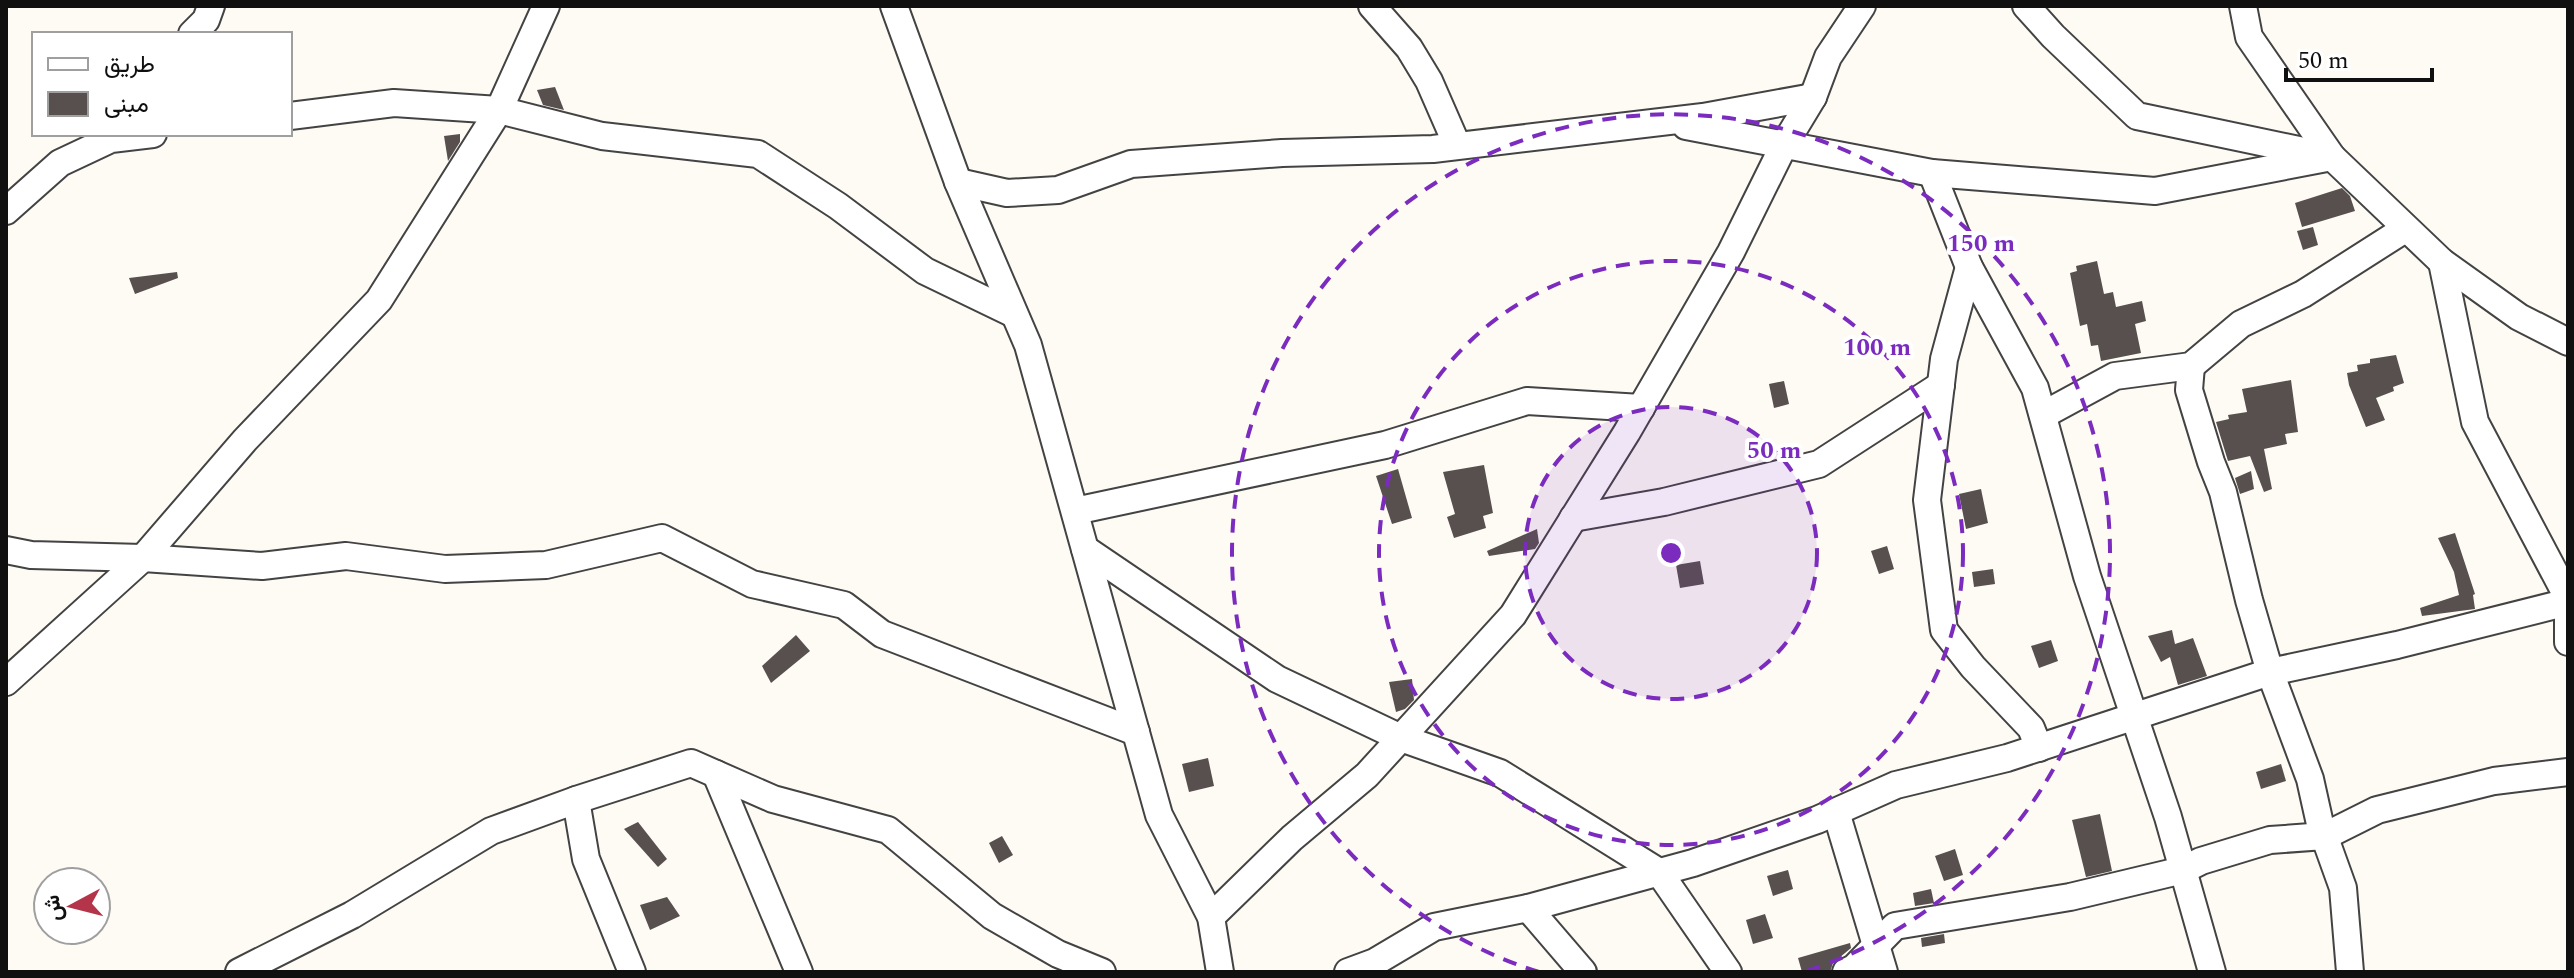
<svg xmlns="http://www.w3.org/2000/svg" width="2574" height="978" viewBox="0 0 2574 978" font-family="Spectral,Vazirmatn,serif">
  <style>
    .building { fill: #58504e }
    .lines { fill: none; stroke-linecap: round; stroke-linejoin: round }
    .minor-casing { stroke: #434343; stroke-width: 30 }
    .minor { stroke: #fff; stroke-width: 26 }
    .ring { fill: none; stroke: #7b2cbf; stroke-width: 4; stroke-dasharray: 14 10 }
    .centre { fill: #7b2cbf; stroke: #fff; stroke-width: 4 }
    .ring-label { font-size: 24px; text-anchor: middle; font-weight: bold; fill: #7b2cbf; stroke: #fff; stroke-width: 8; stroke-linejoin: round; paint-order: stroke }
  </style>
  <rect width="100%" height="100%" fill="#fefbf5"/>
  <g class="building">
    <polygon points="555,87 564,110 543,105 537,90"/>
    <polygon points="460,134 460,142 448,161 444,136"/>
    <polygon points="2342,188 2350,196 2355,211 2302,227 2295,203"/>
    <polygon points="2313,227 2318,245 2303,250 2297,231"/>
    <polygon points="2097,261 2104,294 2113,292 2116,307 2142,301 2146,321 2135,324 2141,353 2101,361 2098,345 2091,346 2087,324 2080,326 2070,273 2077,271 2076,266"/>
    <polygon points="177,272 178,278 135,294 129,278"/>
    <polygon points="2396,355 2404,383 2393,387 2394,391 2376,398 2385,420 2366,427 2349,385 2347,373 2358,371 2357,365 2370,363 2370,359"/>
    <polygon points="2291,380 2298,432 2285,434 2287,444 2264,449 2272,489 2264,492 2250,456 2228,461 2216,422 2229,419 2228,415 2247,412 2242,389"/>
    <polygon points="1784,381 1789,404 1774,408 1769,384"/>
    <polygon points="1484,465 1493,513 1483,516 1486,528 1454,538 1447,517 1455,514 1443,472"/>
    <polygon points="1398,469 1412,518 1392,524 1376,476"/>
    <polygon points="2251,471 2254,489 2240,494 2235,478"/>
    <polygon points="1981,489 1988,523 1966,529 1959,494"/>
    <polygon points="1537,529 1539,543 1535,549 1489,556 1487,551"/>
    <polygon points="2455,533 2475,594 2473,595 2475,609 2422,616 2420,608 2459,595 2454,572 2438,538"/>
    <polygon points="1887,546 1894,569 1879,574 1871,551"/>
    <polygon points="1700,561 1704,584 1680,588 1676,565"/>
    <polygon points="1993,569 1995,584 1974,587 1972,572"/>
    <polygon points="2172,630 2175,644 2193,638 2207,676 2178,685 2170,657 2161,662 2148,636"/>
    <polygon points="796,635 810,651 771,683 762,666"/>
    <polygon points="2051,640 2058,661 2039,668 2031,646"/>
    <polygon points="1412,679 1414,700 1405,709 1396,712 1389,682"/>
    <polygon points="1208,758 1214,786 1189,792 1182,764"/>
    <polygon points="2281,764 2286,781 2261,789 2256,772"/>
    <polygon points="2100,814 2112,871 2086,877 2072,820"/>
    <polygon points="638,822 667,859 658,867 624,829"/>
    <polygon points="1002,836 1013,855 999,863 989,843"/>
    <polygon points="1955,849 1963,875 1944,881 1935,856"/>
    <polygon points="1788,870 1793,889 1773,896 1767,876"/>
    <polygon points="1931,889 1934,903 1915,906 1913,893"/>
    <polygon points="667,897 680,916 650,930 640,905"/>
    <polygon points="1765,914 1773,938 1753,944 1746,920"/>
    <polygon points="1944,934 1945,943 1922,947 1921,938"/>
    <polygon points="1850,943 1851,948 1833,963 1830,972 1802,972 1798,958"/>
  </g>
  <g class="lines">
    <defs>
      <g id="minor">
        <polyline points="894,6 958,182 1028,345 1159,815 1211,917 1220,972"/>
        <polyline points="1372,6 1409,48 1429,81 1457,145"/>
        <polyline points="2026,6 2053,36 2137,116 2332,157 2442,262 2519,317 2568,342"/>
        <polyline points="192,34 206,20 211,6"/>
        <polyline points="290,116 394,103 499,110 602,136 758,154 838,206 925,271 1014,314"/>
        <polyline points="1686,126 1932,173 2155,191 2332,157 2249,37 2243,6"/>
        <polyline points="1932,173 1969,267 2035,388 2087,576 2168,817 2212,972"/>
        <polyline points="958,182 1007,193 1058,190 1131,164 1282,153 1433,149 1703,117 1813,97"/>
        <polyline points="6,211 60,163 111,139 153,134"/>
        <polyline points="2442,262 2475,422 2568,598"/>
        <polyline points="1969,267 1944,359 1927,500 1944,630 1973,667 2031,728 2039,748"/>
        <polyline points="2191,366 2189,390 2211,462 2223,492 2249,600 2270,672 2310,779 2320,824 2343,888 2350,972"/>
        <polyline points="2043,415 2115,376 2191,366 2241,324 2303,294 2405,229"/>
        <polyline points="1075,511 1385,445 1527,401 1641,408"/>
        <polyline points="1573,518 1664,502 1819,464 1941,385"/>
        <polyline points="1085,549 1277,679 1401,738 1500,773 1659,872 1728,972"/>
        <polyline points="6,550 31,555 143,558 262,566 346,556 445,569 546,565 662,538 752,584 844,605 882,634 1136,732"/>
        <polyline points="2568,615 2568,642"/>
        <polyline points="6,682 143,558 245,440 379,300 499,110 546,6"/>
        <polyline points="716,774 799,972"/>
        <polyline points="576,800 586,859 632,972"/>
        <polyline points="1836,812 1884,972"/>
        <polyline points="1528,908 1583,972"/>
        <polyline points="1211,917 1292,838 1367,775 1513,615 1627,432 1731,252 1784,145 1813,97 1828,57 1862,6"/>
        <polyline points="239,972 352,915 491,831 576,800 691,763 773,799 888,830 992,916 1058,954 1102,972"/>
        <polyline points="1348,972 1375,962 1434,927 1528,908 1693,863 1817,820 1896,785 2007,758 2270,672 2397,645 2568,602"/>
        <polyline points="1846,972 1854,968 1895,926 2070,897 2183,870 2201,861 2270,840 2325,836 2377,810 2494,781 2568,772"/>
      </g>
    </defs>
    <use href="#minor" class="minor-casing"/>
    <use href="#minor" class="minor"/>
  </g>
  <circle cx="1671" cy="553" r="146" fill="#7b2cbf" fill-opacity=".12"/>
  <g class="ring">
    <circle cx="1671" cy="553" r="146"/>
    <circle cx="1671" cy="553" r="292"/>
    <path d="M1539 972A439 439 0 1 1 1803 972"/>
  </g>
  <circle cx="1671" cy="553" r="12" class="centre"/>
  <g class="ring-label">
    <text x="1981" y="251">150 m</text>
    <text x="1877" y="355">100 m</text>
    <text x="1774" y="458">50 m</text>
  </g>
  <rect width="2574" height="978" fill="none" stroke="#101010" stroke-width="16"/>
  <rect x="32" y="32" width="260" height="104" fill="#ffffff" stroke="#9f9f9f" stroke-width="2"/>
  <rect x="48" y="58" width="40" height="12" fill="#ffffff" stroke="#9f9f9f" stroke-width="2"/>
  <text x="104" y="72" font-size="24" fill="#101010">طريق</text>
  <rect x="48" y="92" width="40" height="24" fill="#58504e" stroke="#9f9f9f" stroke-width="2"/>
  <text x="104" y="112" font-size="24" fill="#101010">مبنى</text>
  <g transform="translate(72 906) rotate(263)"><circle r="38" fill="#ffffff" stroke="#9f9f9f" stroke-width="2"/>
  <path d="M0-6L14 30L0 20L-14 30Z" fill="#b4354a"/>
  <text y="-12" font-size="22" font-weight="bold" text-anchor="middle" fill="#101010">ش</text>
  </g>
  <path d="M2286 68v12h146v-12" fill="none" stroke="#101010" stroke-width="4"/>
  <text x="2298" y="68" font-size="24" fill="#101010" stroke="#ffffff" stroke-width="6" paint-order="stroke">50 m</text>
</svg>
